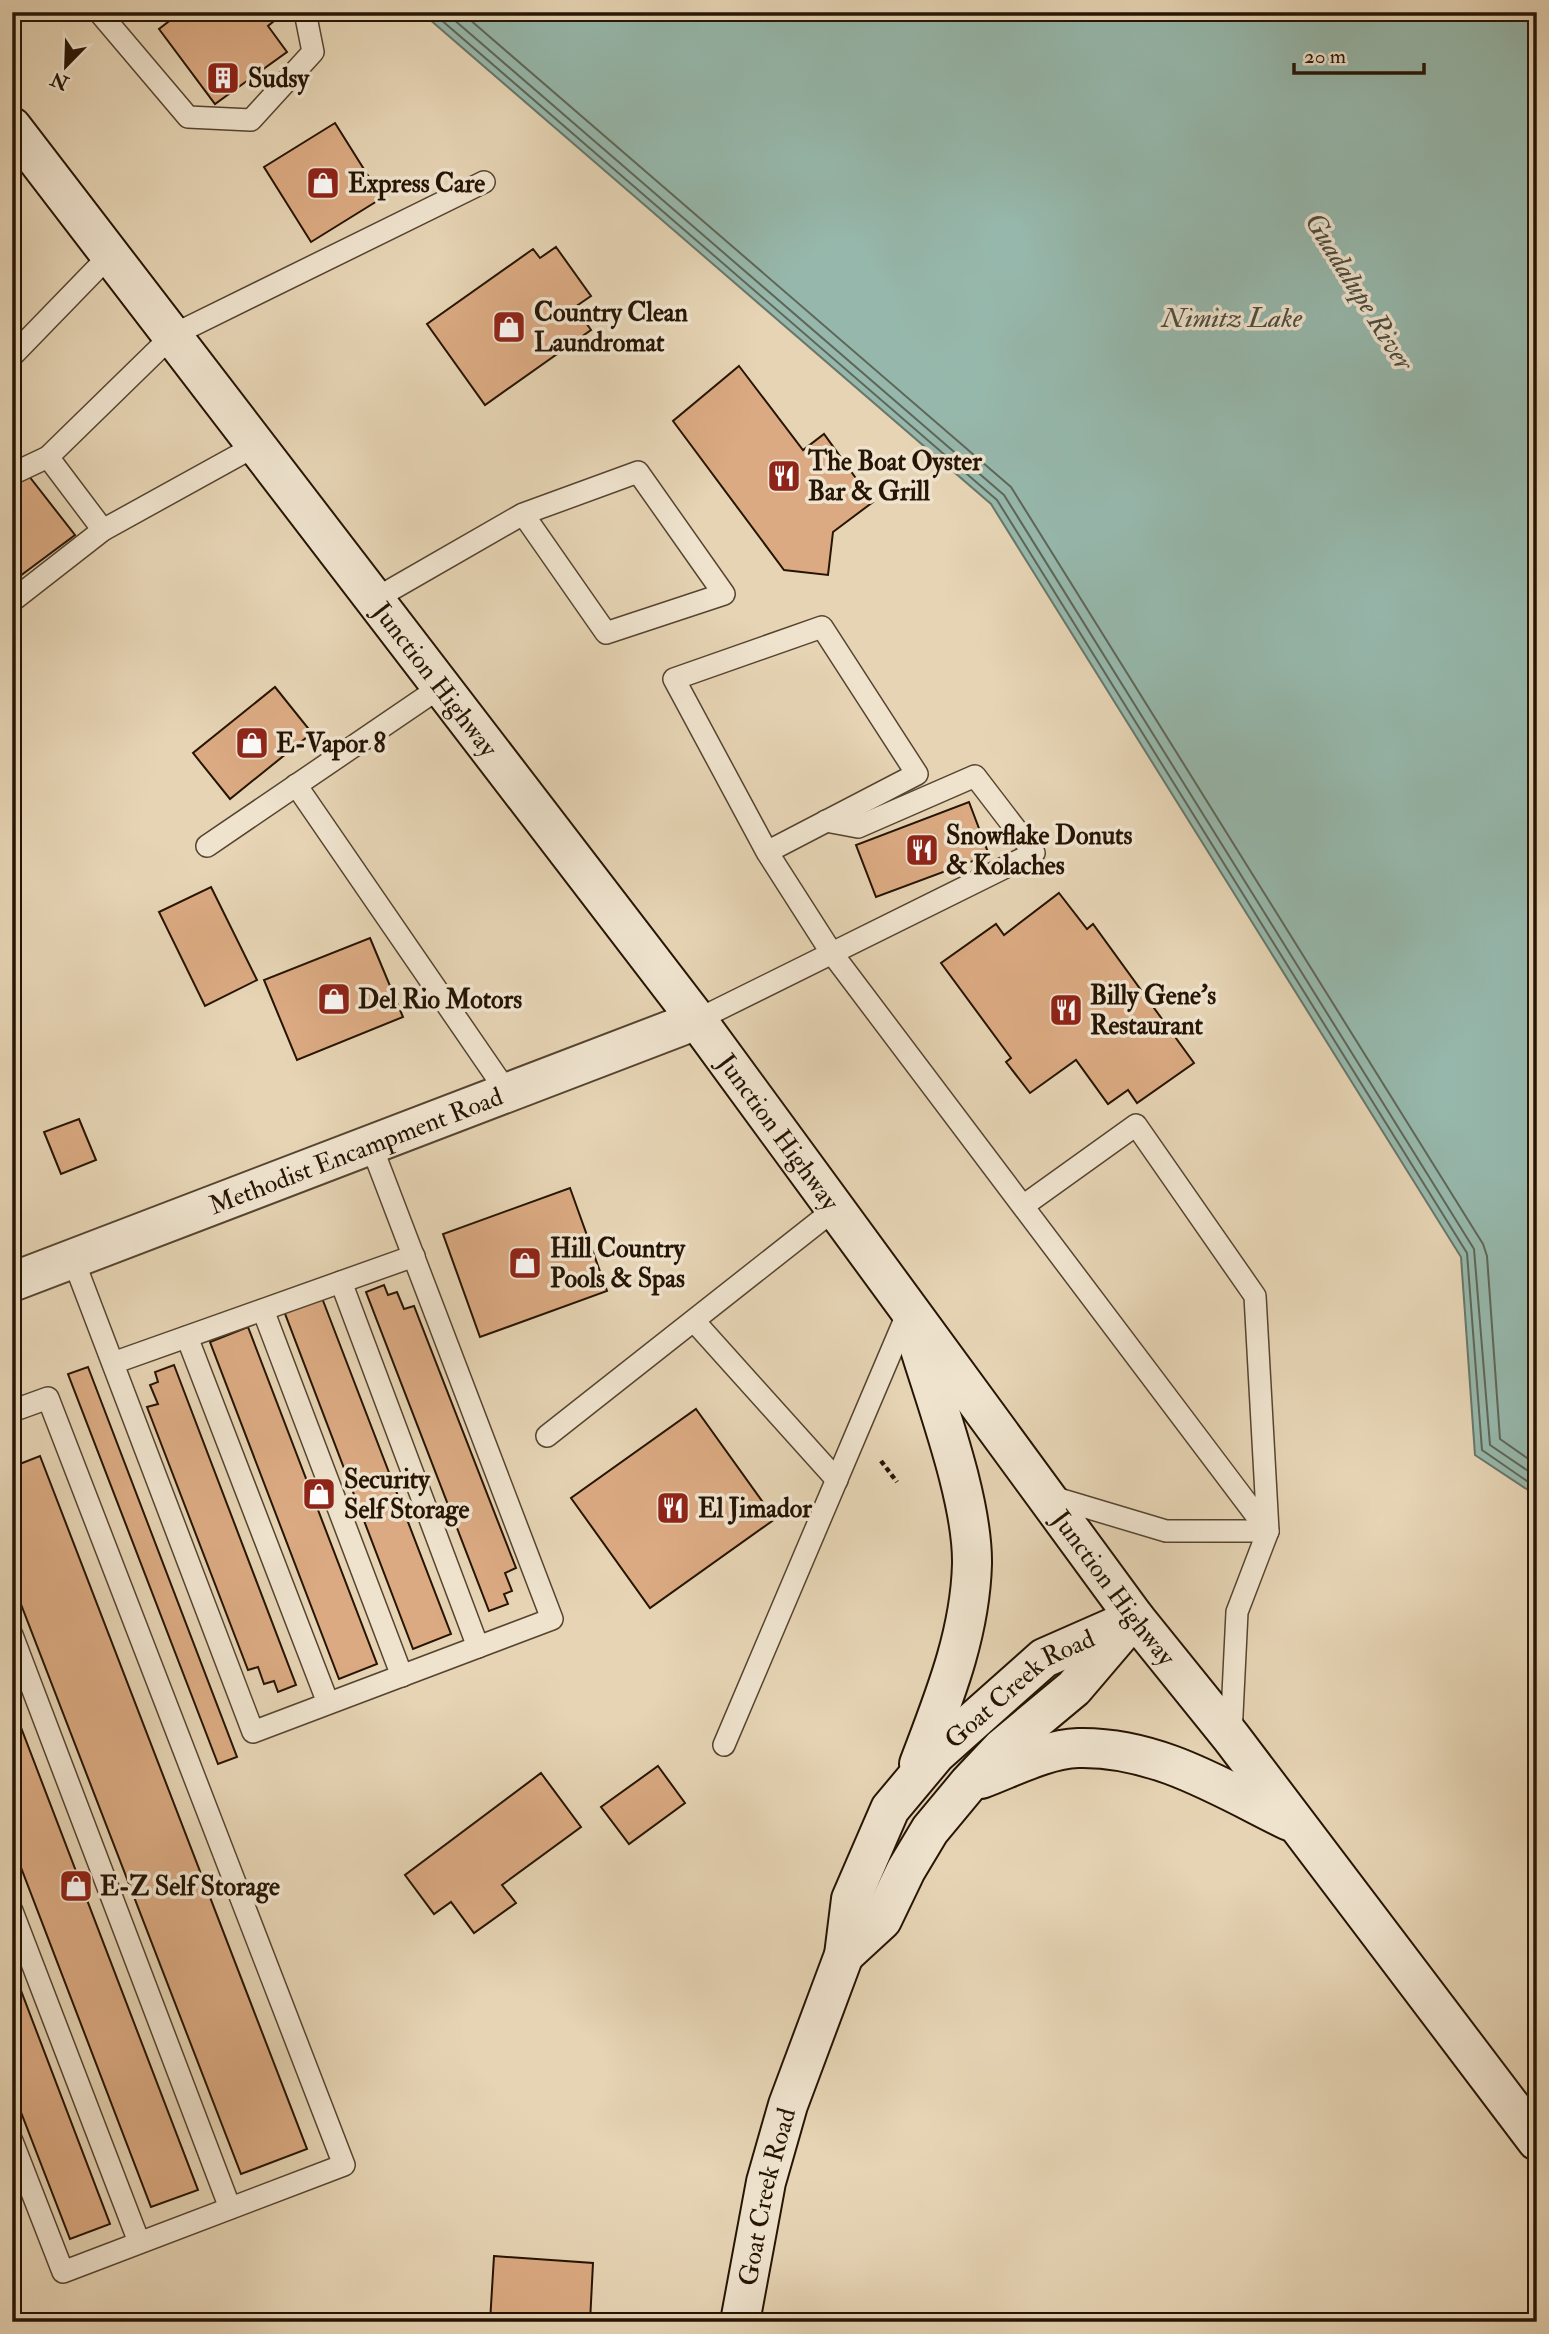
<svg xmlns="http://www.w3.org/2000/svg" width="1549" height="2334" viewBox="0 0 1549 2334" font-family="'IM FELL Double Pica',serif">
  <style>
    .water { fill: #96b8ac; stroke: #697669; stroke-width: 2 }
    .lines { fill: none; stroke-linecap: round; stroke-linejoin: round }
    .shore { stroke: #5e6658; stroke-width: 2 }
    .building { fill: #dbaa82; stroke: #261404; stroke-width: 2 }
    .service-casing { stroke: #564430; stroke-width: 24 }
    .minor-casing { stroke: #564430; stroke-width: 42 }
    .secondary-casing { stroke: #261404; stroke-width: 42 }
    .path { stroke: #261404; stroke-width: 4.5; stroke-dasharray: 5 3.5; stroke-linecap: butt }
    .service { stroke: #efe3ce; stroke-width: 21 }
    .minor { stroke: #efe3ce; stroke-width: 38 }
    .secondary { stroke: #efe3ce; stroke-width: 38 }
    .labels { text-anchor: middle; stroke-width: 7; stroke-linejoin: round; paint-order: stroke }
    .poi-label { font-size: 26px; font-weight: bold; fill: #261404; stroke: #efe3ce; text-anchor: start }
    .street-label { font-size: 26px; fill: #261404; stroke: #efe3ce }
    .water-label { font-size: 28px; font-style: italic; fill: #4d4d3f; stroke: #efe3ce }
  </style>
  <rect width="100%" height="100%" fill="#e6d4b4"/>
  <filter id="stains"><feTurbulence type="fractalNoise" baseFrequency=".00286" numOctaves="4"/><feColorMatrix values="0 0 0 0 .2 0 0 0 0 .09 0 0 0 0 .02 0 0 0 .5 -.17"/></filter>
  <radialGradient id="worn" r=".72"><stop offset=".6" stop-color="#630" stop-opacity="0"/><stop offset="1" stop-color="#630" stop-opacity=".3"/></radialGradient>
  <polygon class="water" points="421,12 1537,12 1537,1496 1475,1455 1461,1257 991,504"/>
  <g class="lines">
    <g class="shore">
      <polyline points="432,12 997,500 1467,1253 1482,1450 1537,1488"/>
      <polyline points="445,12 1004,495 1474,1249 1490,1445 1537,1477"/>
      <polyline points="461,12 1011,487 1483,1244 1487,1256 1500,1439 1537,1465"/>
    </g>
  </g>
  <g class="building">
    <polygon points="181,12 285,12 268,26 287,52 215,104 159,29"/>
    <polygon points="335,123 382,198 311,242 264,167"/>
    <polygon points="556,247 591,296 575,307 591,330 485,405 427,324 533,249 540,258"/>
    <polygon points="739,366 803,450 824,434 873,502 833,532 828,575 784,570 673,421"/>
    <polygon points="25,471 75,535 12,582 12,481"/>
    <polygon points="275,687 312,733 230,799 193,753"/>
    <polygon points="969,802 989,855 876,897 856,845"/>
    <polygon points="211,887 257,980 205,1006 159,912"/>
    <polygon points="1059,893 1087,929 1093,924 1194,1063 1137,1103 1128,1090 1108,1104 1076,1060 1030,1093 1006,1062 1011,1058 941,963 996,924 1004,935"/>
    <polygon points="370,938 403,1017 297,1060 264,980"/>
    <polygon points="79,1119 96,1160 61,1174 44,1132"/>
    <polygon points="570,1188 607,1291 480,1337 443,1234"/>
    <polygon points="384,1285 388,1295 397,1292 404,1309 414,1306 516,1568 505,1573 512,1591 504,1594 508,1604 489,1611 366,1292"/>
    <polygon points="322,1298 451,1634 413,1649 284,1311"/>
    <polygon points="248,1327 377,1664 339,1679 210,1342"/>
    <polygon points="174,1365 296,1685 278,1692 274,1681 264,1684 258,1667 248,1670 147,1407 158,1404 150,1385 158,1382 155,1372"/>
    <polygon points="88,1367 237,1757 218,1764 68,1374"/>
    <polygon points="696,1409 775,1519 650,1608 571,1498"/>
    <polygon points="40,1456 307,2149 241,2174 12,1581 12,1467"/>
    <polygon points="12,1704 198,2190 151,2207 12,1844"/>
    <polygon points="658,1766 685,1803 629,1844 601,1807"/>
    <polygon points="541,1773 581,1827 502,1885 516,1903 474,1933 451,1902 434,1914 405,1875"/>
    <polygon points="12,1967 110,2224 70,2239 12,2089"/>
    <polygon points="494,2256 593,2263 590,2322 490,2322"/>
  </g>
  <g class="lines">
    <defs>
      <g id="service">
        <polyline points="99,12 188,117 251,120 313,52 305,12"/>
        <polyline points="12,14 16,12"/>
        <polyline points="12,356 111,254"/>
        <polyline points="48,457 103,530"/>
        <polyline points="12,474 48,457 173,335 484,182"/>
        <polyline points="375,599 523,514 638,472 724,594 606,633 523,514"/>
        <polyline points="12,601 103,530 257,445"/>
        <polyline points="296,785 507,1092"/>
        <polyline points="207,846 442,686"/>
        <polyline points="767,852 917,774 822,627 674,679 767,852 831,952 1268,1531 1255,1296 1136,1125 1023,1206"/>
        <polyline points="697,1020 1034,853 975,776 858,827 826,821"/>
        <polyline points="73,1259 253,1732 552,1619 371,1145"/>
        <polyline points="341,1282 478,1647"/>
        <polyline points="263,1310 402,1676"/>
        <polyline points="694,1321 837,1480"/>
        <polyline points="187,1337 328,1703"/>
        <polyline points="113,1363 414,1256"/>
        <polyline points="12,1411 48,1398 344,2165 63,2272 12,2141"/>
        <polyline points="547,1436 835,1209"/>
        <polyline points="1049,1496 1166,1531 1268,1531 1237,1612 1231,1735"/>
        <polyline points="12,1635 230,2208"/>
        <polyline points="724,1745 908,1312"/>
        <polyline points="12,1911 139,2242"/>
      </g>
      <g id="minor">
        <path id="s1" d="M12 1282 697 1020"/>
      </g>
      <g id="secondary">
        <path id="s2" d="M12 127 697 1020 1135 1618 1231 1737 1537 2141"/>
        <path d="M916 1336C935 1400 973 1499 972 1564 970 1635 944 1698 919 1764"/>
        <path d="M981 1779C1011 1768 1046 1749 1078 1748 1156 1746 1222 1788 1289 1821"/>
        <polyline points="844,1955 882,1920 906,1870 930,1830 969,1783 1002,1748 1074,1688 1126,1627"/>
        <path id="s3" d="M740 2322 766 2182 788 2105 844 1955 851 1899 890 1809 936 1754 1044 1658 1135 1618"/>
      </g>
    </defs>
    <use href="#service" class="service-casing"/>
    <use href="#minor" class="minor-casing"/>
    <use href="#secondary" class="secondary-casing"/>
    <polyline class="path" points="881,1461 897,1482"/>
    <use href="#service" class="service"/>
    <use href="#minor" class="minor"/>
    <use href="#secondary" class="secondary"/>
  </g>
  <defs>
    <symbol id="building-square" viewBox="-11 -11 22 22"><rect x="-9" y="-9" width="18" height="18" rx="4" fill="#8f2418" stroke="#efe3ce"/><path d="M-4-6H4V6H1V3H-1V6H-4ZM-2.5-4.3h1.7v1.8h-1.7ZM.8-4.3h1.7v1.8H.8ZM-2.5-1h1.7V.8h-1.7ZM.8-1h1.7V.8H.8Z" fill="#fff"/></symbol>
    <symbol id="shop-square" viewBox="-11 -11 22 22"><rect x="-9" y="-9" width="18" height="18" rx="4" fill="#8f2418" stroke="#efe3ce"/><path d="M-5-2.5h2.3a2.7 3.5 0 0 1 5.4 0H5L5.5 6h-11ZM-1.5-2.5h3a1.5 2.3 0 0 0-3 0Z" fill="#fff"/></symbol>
    <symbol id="restaurant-square" viewBox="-11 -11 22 22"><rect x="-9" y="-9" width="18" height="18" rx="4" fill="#8f2418" stroke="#efe3ce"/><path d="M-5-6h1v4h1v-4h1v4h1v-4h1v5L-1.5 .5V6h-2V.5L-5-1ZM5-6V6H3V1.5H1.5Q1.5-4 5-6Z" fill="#fff"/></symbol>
  </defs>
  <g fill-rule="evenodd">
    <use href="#building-square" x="204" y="59" width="38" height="38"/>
    <use href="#shop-square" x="304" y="164" width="38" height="38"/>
    <use href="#shop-square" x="490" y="308" width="38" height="38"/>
    <use href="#restaurant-square" x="765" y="457" width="38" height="38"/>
    <use href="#shop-square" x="233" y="724" width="38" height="38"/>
    <use href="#restaurant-square" x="903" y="831" width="38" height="38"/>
    <use href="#shop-square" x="315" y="980" width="38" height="38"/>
    <use href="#restaurant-square" x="1047" y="991" width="38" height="38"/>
    <use href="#shop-square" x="506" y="1244" width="38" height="38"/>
    <use href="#shop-square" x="300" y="1475" width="38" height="38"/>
    <use href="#restaurant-square" x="654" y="1489" width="38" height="38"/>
    <use href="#shop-square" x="57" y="1867" width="38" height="38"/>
  </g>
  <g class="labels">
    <g class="poi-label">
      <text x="248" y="87">Sudsy</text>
      <text x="348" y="192">Express Care</text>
      <text x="534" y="321">Country Clean<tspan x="534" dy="30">Laundromat</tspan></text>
      <text x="808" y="470">The Boat Oyster<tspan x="808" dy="30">Bar &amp; Grill</tspan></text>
      <text x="276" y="752">E-Vapor 8</text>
      <text x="946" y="844">Snowflake Donuts<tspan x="946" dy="30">&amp; Kolaches</tspan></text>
      <text x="1090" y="1004">Billy Gene's<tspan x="1090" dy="30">Restaurant</tspan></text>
      <text x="358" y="1008">Del Rio Motors</text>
      <text x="550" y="1257">Hill Country<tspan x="550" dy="30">Pools &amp; Spas</tspan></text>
      <text x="344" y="1488">Security<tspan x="344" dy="30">Self Storage</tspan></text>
      <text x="698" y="1517">El Jimador</text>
      <text x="100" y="1895">E-Z Self Storage</text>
    </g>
    <g class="street-label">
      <text dy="9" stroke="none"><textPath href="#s2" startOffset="696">Junction Highway</textPath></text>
      <text dy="9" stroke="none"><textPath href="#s2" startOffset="1264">Junction Highway</textPath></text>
      <text dy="9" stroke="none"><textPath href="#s1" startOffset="368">Methodist Encampment Road</textPath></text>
      <text dy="9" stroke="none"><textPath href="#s2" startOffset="1830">Junction Highway</textPath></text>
      <text dy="9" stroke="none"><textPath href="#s3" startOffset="716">Goat Creek Road</textPath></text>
      <text dy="9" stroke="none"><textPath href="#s3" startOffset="128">Goat Creek Road</textPath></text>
    </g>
    <g class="water-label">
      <text transform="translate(1360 291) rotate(58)" y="10">Guadalupe River</text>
      <text x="1232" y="327">Nimitz Lake</text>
    </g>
  </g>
  <rect width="1549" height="2334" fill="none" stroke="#e6d4b4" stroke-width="42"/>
  <rect x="14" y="14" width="1521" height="2306" fill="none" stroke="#261404" stroke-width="3.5"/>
  <rect x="21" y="21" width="1507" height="2292" fill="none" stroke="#261404" stroke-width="2"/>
  <g transform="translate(66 66) rotate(203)" stroke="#efe3ce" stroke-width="5" paint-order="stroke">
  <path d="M0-5L12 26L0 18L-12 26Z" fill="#261404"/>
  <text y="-10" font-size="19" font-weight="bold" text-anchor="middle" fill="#261404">N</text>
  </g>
  <path d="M1294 63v10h130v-10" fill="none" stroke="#261404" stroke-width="3.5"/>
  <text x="1304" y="63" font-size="21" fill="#261404" stroke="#efe3ce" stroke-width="5" paint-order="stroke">20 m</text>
  <rect width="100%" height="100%" filter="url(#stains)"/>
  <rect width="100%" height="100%" fill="url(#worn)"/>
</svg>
